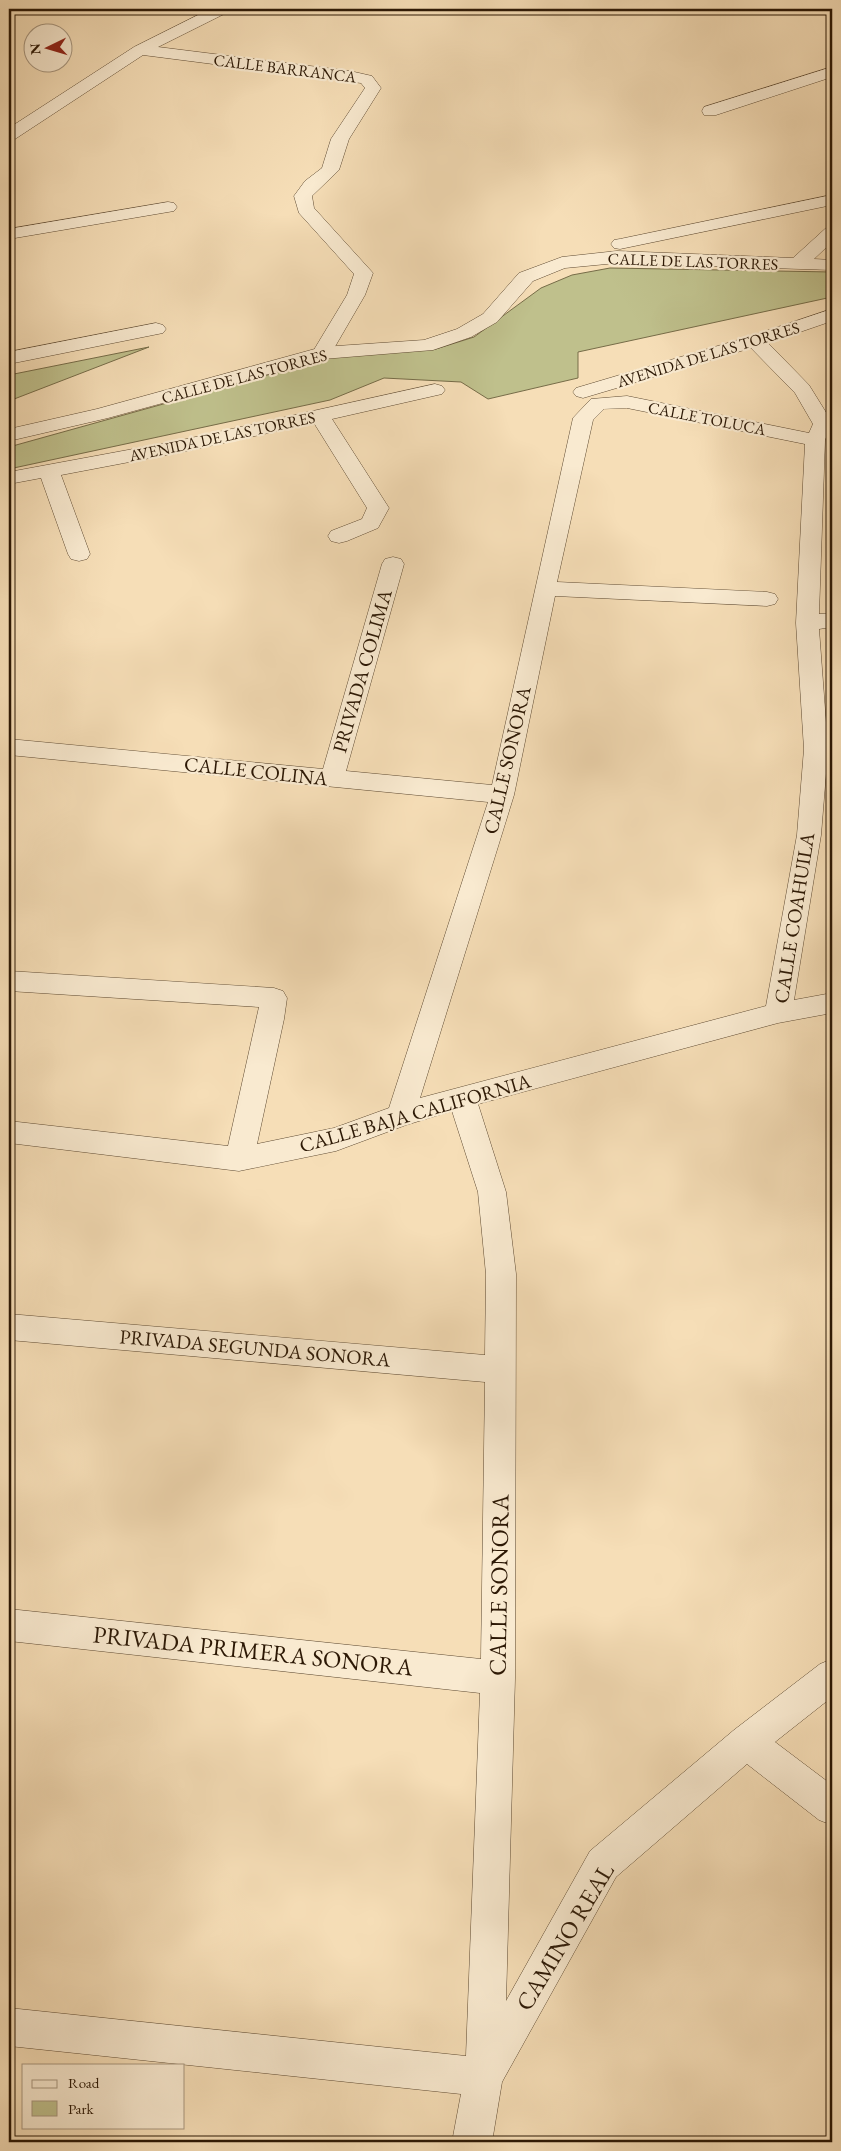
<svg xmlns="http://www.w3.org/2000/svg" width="841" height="2151" viewBox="0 0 841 2151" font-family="'EB Garamond',serif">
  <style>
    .green { fill: #bfc08c; stroke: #766c48 }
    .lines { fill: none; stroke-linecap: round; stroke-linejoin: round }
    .minor-casing { stroke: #5e4a32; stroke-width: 1 }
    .tertiary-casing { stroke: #5e4a32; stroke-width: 1 }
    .minor { fill: #f9ead0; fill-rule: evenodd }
    .tertiary { fill: #f9ead0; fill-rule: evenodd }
    .labels { text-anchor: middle; stroke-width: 4.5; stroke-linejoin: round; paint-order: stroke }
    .far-street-label { font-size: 16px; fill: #2c1805; stroke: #f9ead0 }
    .street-label { font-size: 20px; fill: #2c1805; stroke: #f9ead0 }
    .near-street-label { font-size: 24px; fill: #2c1805; stroke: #f9ead0 }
  </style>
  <rect width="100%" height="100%" fill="#f6deb7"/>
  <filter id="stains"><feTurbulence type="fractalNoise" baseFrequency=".004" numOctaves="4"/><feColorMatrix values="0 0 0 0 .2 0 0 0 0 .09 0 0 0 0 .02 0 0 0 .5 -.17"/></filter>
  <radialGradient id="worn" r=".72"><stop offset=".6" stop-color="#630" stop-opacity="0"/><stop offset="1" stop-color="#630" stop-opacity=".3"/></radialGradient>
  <g class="green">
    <polygon points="610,268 832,272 832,297 578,352 578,378 488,399 461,382 384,378 330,400 9,469 9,447 332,357 436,349 474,337 541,288 572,275"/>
    <polygon points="149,347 9,401 9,375"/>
  </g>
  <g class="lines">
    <defs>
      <g id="minor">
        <polygon points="210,9 230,9 228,12 158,47 350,71 372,76 381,88 349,139 339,170 312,196 314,208 373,273 365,295 329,357 315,357 312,353 347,295 354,274 299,213 294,196 305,181 322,168 331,139 365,88 361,83 143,55 15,139 9,140 9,128 134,47"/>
        <polygon points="832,67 832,77 716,115 704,115 702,111 704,107"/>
        <polygon points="832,195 832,205 620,249 614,248 611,244 614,240 620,239"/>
        <polygon points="168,202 174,203 177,207 174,211 9,239 9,229"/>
        <path d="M832 309V321L768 343 809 385 832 422 825 440 819 614 832 613V627L819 629 828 749 821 835 794 1000 832 993V1013L778 1023 478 1104 506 1192 516 1274 515 1678 506 2001 590 1851 734 1730 820 1664 832 1659V1697L775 1742 832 1785V1825L819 1820 747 1764 616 1877 502 2082 492 2142H452L461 2094 9 2046V2008L466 2056 480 1693 9 1641V1609L481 1659 485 1382 9 1340V1314L485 1355 486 1274 478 1192 452 1111 406 1125 336 1151 239 1171 9 1143V1121L228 1146 259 1007 9 991V971L274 988 283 991 287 998 284 1019 257 1144 334 1128 389 1108 488 802 9 755V739L323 769 382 564 385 559 393 557 401 559 404 564 346 771 492 785 573 418 591 399 627 396 809 433 813 424 795 393 751 348 583 398 576 396 573 392 576 388 748 337ZM627 408 805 444 796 623 804 749 797 835 766 1006 420 1098 514 795 555 596 767 606 775 604 778 599 775 594 767 592 557 582 593 420 604 409Z"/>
        <polygon points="156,323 163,325 166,329 163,333 9,364 9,352"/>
        <polygon points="435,384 442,386 445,390 442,394 332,419 389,508 378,528 347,541 339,543 331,541 328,536 331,531 362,519 367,508 314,423 182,452 61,475 90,554 87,559 79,561 71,559 68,554 41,478 9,484 9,472 182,440"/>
      </g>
      <polygon id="tertiary" points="832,227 832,242 814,259 832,260 832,270 617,263 565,268 533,281 497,322 471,337 433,350 323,359 108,418 9,441 9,429 97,409 322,347 424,340 457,329 483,314 519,273 562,257 617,251 793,258 826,228"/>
    </defs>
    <use href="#minor" class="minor-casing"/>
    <use href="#tertiary" class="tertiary-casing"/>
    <use href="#minor" class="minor"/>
    <use href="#tertiary" class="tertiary"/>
  </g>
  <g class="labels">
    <g class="far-street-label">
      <text transform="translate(285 68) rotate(7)" y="6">CALLE BARRANCA</text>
      <text transform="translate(693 261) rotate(2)" y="6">CALLE DE LAS TORRES</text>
      <text transform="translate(708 354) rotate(-17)" y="6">AVENIDA DE LAS TORRES</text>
      <text transform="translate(244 376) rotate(-15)" y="6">CALLE DE LAS TORRES</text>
      <text transform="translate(707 418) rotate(11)" y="6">CALLE TOLUCA</text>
      <text transform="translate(222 436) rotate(-12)" y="6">AVENIDA DE LAS TORRES</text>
    </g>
    <g class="street-label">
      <text transform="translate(362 671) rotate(-74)" y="7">PRIVADA COLIMA</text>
      <text transform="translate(507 760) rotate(-77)" y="7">CALLE SONORA</text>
      <text transform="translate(256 771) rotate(6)" y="7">CALLE COLINA</text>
      <text transform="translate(794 918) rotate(-81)" y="7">CALLE COAHUILA</text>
      <text transform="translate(415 1113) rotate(-16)" y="7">CALLE BAJA CALIFORNIA</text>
      <text transform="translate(255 1348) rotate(5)" y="7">PRIVADA SEGUNDA SONORA</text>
    </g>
    <g class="near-street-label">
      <text transform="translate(499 1585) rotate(-89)" y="8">CALLE SONORA</text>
      <text transform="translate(253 1651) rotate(6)" y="8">PRIVADA PRIMERA SONORA</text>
      <text transform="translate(565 1937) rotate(-59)" y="8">CAMINO REAL</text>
    </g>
  </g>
  <rect width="841" height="2151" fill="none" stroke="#f6deb7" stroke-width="30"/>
  <rect x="10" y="10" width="821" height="2131" fill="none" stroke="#2c1805" stroke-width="2.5"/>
  <rect x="15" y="15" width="811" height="2121" fill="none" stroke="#2c1805"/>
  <rect x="22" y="2064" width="162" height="65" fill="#f9ead0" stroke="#a7967f"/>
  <rect x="32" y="2080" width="25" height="8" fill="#f9ead0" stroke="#a7967f"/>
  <text x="68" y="2088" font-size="15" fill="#2c1805">Road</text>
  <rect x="32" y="2101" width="25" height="15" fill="#bfc08c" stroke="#a7967f"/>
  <text x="68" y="2114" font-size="15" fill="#2c1805">Park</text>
  <g transform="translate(48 48) rotate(265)"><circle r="24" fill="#f9ead0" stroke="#a7967f"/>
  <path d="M0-4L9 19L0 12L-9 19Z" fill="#8f2418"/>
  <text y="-8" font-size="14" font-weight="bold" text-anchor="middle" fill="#2c1805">N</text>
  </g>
  <rect width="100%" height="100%" filter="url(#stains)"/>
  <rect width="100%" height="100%" fill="url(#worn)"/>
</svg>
